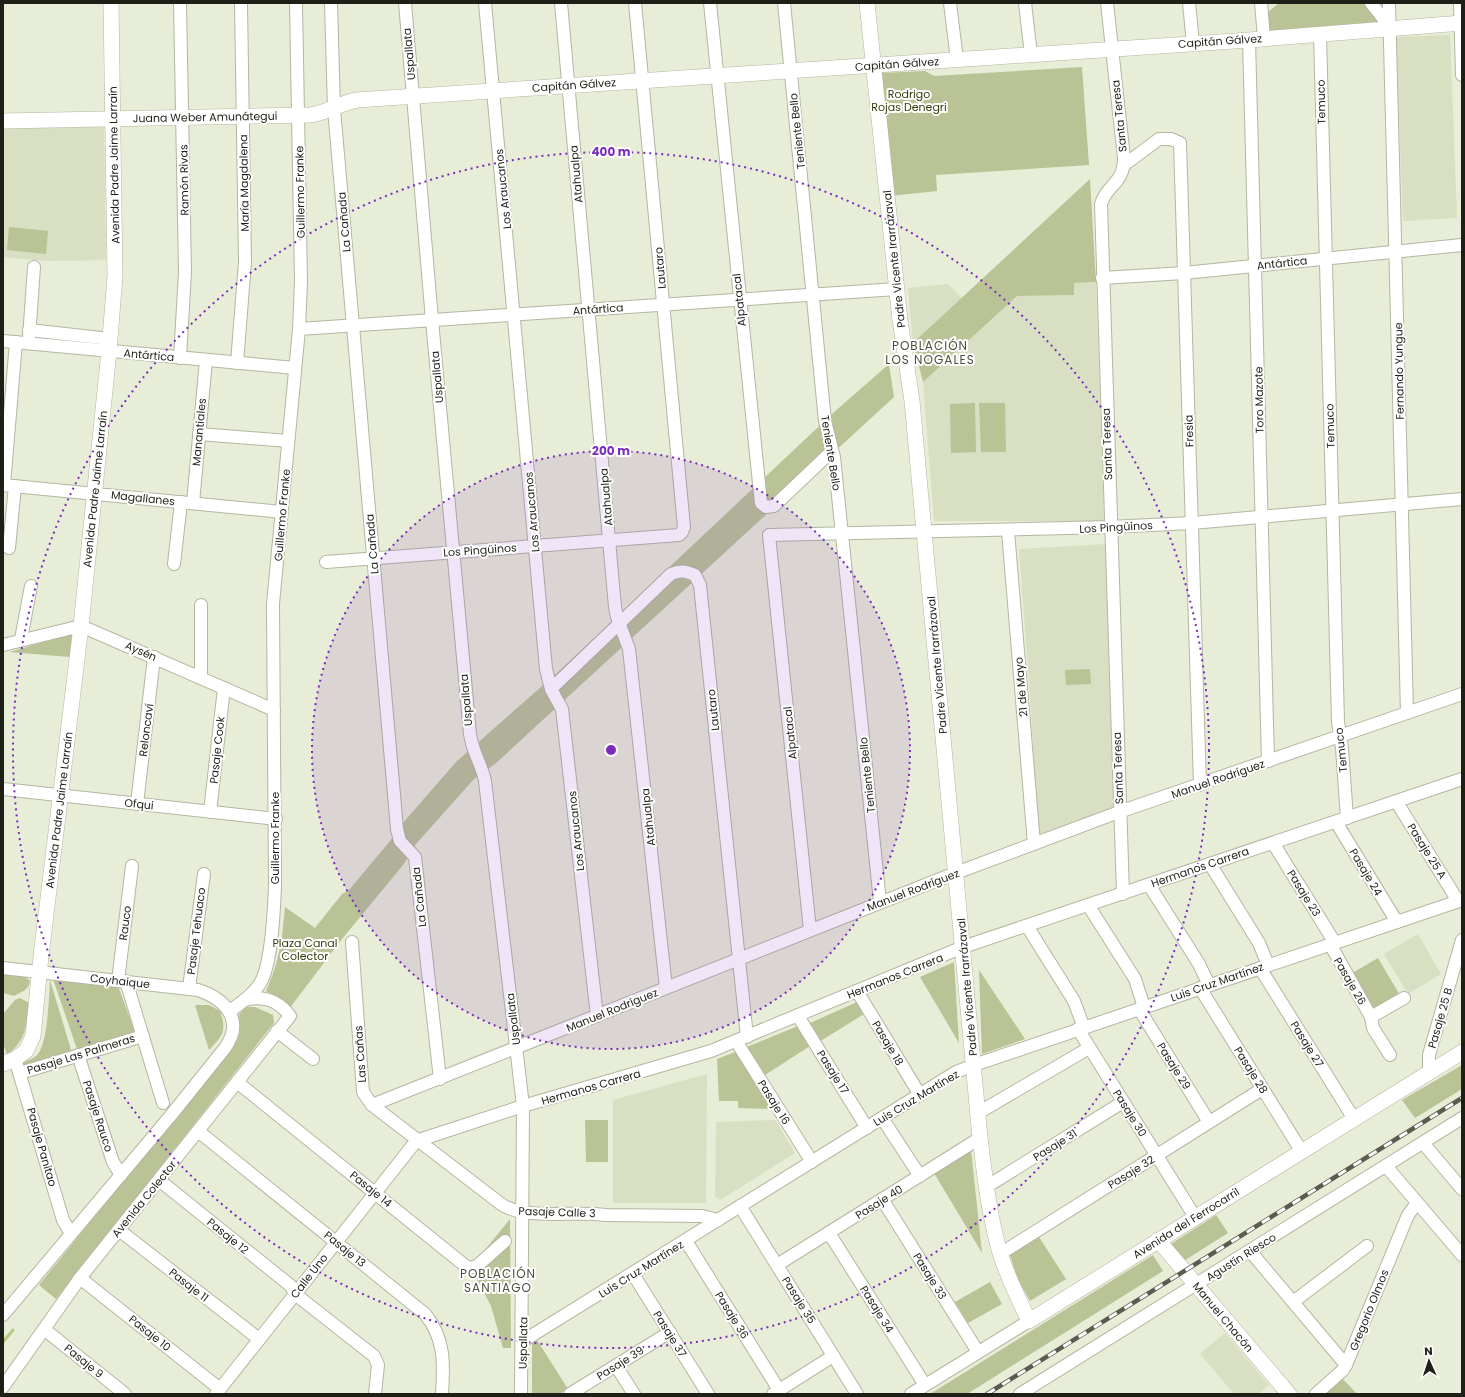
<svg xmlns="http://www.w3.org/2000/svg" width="1465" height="1397" viewBox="0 0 1465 1397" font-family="Poppins,sans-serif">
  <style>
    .built { fill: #d8dfc2 }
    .green { fill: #b9c395 }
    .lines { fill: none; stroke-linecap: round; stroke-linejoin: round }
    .stream { stroke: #b9c882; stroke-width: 3 }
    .minor-casing { stroke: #b2b7a2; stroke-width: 14 }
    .tertiary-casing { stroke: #b2b7a2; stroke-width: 16 }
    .minor { stroke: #fff; stroke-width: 12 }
    .tertiary { stroke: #fff; stroke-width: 15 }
    .rail-casing { stroke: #5a5c50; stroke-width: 4.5 }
    .rail { stroke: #fff; stroke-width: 3; stroke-dasharray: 9; stroke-linecap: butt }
    .ring { fill: none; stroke: #7b2cbf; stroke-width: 2; stroke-dasharray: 2 4 }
    .labels { text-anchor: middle; stroke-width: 4; stroke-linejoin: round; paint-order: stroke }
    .street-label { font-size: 11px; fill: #1e1f17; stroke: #fff }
    .park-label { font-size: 11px; fill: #353d07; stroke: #fff }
    .neighbourhood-label { font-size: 12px; letter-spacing: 1px; fill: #4c503e; stroke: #fff }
    .centre { fill: #7b2cbf; stroke: #fff; stroke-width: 2 }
    .ring-label { font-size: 12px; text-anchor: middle; font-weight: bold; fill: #7b2cbf; stroke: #fff; stroke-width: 4; stroke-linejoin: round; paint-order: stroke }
  </style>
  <rect width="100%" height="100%" fill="#e7edd6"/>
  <g class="built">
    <polygon points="1450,35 1457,218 1403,221 1396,37"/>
    <polygon points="104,127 106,260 47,261 3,257 3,128"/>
    <polygon points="1096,282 1104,521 934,521 923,382 1017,296 1073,295 1073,283"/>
    <polygon points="948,284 962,298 913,343 908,288"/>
    <polygon points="1106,544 1110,704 1115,808 1038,835 1031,710 1019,549"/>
    <polygon points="1418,934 1441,974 1408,994 1384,954"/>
    <polygon points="707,1074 706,1203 613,1203 613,1100"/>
    <polygon points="775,1120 795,1153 720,1200 715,1197 716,1122"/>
    <polygon points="1225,1333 1269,1385 1258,1394 1234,1394 1200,1354"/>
  </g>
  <g class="green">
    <polygon points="1279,3 1381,3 1377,22 1373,25 1271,32 1268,28 1267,13"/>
    <polygon points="1082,67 1089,165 936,175 937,191 890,196 880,73 925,71 934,76"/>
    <polygon points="1090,179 1096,282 1074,283 1074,295 1017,296 923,382 913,343"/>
    <polygon points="9,227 48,231 46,254 7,250"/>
    <path d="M889 364 894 397 495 764 474 779 416 844 403 865 342 939 289 1009 284 1001 266 991C280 960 282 940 285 907L315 928 342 894 349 890 390 841 402 824 456 762 558 672 832 414Z"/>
    <polygon points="975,403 976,452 951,453 950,404"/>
    <polygon points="979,403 1005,403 1006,452 981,452"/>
    <polygon points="72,634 70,657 9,652"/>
    <polygon points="1090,669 1091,684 1066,685 1065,670"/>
    <polygon points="1378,958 1401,997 1373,1014 1349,975"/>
    <polygon points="954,962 959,1043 920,977"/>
    <polygon points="979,970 1025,1039 982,1054"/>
    <path d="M3 974 24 976 30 981C29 990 21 992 14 996L3 993Z"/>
    <polygon points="53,979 118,986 136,1035 78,1052"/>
    <path d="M50 980 72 1053 22 1071 19 1063C24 1061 32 1060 36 1056 48 1047 49 996 50 980Z"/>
    <path d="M20 998 29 1003C26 1027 27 1039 7 1055L3 1043V1014L15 1000Z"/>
    <polygon points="857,1002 864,1014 819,1042 808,1024"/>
    <path d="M195 1005H209L220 1011C227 1032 223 1035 209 1050Z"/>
    <polygon points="246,1007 255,1007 273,1015 274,1023 56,1299 39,1285 237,1041 240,1032 239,1014"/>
    <polygon points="798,1026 810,1046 765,1075 747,1047"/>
    <polygon points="738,1051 771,1109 738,1108 738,1101 719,1101 717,1059"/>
    <polygon points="1462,1065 1462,1089 1415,1118 1402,1100"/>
    <polygon points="585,1120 608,1120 608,1162 586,1162"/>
    <polygon points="971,1150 982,1253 934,1173"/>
    <polygon points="1216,1215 1228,1233 1182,1262 1171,1244"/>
    <polygon points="510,1219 511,1348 503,1348 491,1306 471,1267"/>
    <polygon points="1039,1237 1066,1279 1030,1301 1018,1280 1010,1255"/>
    <polygon points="1153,1255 1163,1271 967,1394 930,1394"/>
    <polygon points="990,1282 1002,1304 968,1323 955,1302"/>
    <polygon points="537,1340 568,1389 559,1394 532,1394 532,1343"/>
    <polygon points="1341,1377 1357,1394 1320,1394"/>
  </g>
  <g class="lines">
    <polyline class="stream" points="3,1342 13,1330"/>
    <defs>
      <g id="minor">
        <polyline points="331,3 334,109 397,829 400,841 415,857 440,1079"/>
        <path d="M405 3 432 320 470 734C472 751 482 765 485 781L523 1106 521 1394"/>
        <polyline points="485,3 546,669 551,689 562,709 597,1016"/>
        <polyline points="561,3 615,607 617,617 629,649 666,988"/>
        <polyline points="710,3 761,503 766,507 774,506 832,451"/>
        <polyline points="784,3 825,421 834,457 880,902"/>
        <polyline points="950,3 957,60"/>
        <polyline points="1025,3 1031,55"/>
        <path d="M1107 3 1124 158C1124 184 1107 184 1101 204L1123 894"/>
        <polyline points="1189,3 1193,43"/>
        <polyline points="1261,3 1264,38"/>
        <polyline points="1371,3 1390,27"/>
        <polyline points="1389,3 1407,713"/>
        <polyline points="1460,3 1462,75"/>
        <polyline points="1320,34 1338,722 1342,748 1347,818"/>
        <polyline points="1249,40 1268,761"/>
        <polyline points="1124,165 1159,139 1171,139 1180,143 1200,785"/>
        <polyline points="1102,278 1184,273 1462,245"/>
        <polyline points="299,329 897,289"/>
        <polyline points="29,330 110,339"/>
        <polyline points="29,338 34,267"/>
        <polyline points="3,341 295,368"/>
        <polyline points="180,358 185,272 180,3"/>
        <polyline points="237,363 245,262 241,3"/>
        <polyline points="199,434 288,441"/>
        <polyline points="3,485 282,512"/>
        <polyline points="4,485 16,342"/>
        <polyline points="193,503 206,360"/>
        <polyline points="1008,531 1034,844"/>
        <polyline points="9,548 15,486"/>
        <polyline points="326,562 679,535 682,532 684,527 635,3"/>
        <polyline points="174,564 181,502"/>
        <polyline points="21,639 31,586"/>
        <polyline points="3,645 81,626 274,710"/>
        <polyline points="201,678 201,605"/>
        <path d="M551 689 671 574C680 570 686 571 695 575L700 585 747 1037"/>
        <polyline points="3,789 276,819"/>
        <polyline points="1396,801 1458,901"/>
        <polyline points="137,804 154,657"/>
        <polyline points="210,812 224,688"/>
        <polyline points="1336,822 1397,922"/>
        <polyline points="1273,843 1335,943"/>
        <polyline points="1210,864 1259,943 1268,965"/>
        <polyline points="1149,885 1199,964 1209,985"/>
        <polyline points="1088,905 1135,979 1144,1007"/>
        <polyline points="1027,926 1074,1001 1084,1028"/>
        <polyline points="810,930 769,535 1110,527 1192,523 1462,499"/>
        <path d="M352 942 363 1092 372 1105 501 1204C526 1221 574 1210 605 1215L702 1216 718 1220"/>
        <polyline points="1330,944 1371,1017 1373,1028 1390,1055"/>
        <path d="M3 968 198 990C225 999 245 1020 225 1048L172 1114 3 1315"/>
        <polyline points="1260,968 1354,1119"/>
        <polyline points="118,981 132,866"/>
        <polyline points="126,981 163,1103"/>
        <polyline points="189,988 204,874"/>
        <polyline points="1200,988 1302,1152"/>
        <polyline points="857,991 920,1095"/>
        <polyline points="1139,1009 1209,1122"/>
        <path d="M229 1012C239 1004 252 996 259 985 272 967 274 909 275 886L273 604 299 329 301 281 296 3"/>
        <polyline points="798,1016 867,1128"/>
        <polyline points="1371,1017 1404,998"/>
        <polyline points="1078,1029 1195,1217"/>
        <polyline points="277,1031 313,1059"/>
        <polyline points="736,1041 812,1162"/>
        <polyline points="78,1055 113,1162 121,1175"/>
        <polyline points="15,1059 63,1220 71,1234"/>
        <polyline points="1431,1072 1429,1065 1429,1055 1462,940"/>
        <polyline points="20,1073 143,1036"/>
        <polyline points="237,1082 468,1268 477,1266 505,1241"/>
        <polyline points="372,1105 945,877 1119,812 1462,694"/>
        <polyline points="978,1113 1089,1048"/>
        <polyline points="882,1118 920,1176"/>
        <path d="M198 1131 425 1314C445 1338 444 1364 442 1394"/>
        <polyline points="1423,1143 1462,1189"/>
        <polyline points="1386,1166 1462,1255"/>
        <polyline points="159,1180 291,1286 295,1294 374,1356 378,1365 375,1394"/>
        <polyline points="986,1187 1123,1102"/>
        <polyline points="882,1199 978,1352"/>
        <polyline points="740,1206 857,1394"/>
        <polyline points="119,1230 259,1339"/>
        <polyline points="829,1233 925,1385"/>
        <polyline points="686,1241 779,1390"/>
        <polyline points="1250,1251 1346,1365"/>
        <polyline points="1000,1254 1262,1089"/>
        <polyline points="777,1265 980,1138"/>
        <polyline points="633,1274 708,1394"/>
        <polyline points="80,1278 220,1389"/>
        <polyline points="1293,1302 1367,1246"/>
        <polyline points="44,1329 125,1394"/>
        <polyline points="523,1341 956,1072 974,1065 1462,900"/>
        <polyline points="616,1366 634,1394"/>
        <path d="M3 1387 80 1278 290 1016C278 1000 264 995 244 1000"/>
        <polyline points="216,1394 413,1145 419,1140 523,1106 711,1051 963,947 1462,779"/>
        <polyline points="570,1394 670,1332"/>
        <polyline points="773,1394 833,1356"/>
        <polyline points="911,1394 1029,1321"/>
        <polyline points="1020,1394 1462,1118"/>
        <polyline points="1316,1394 1343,1370 1346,1365 1408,1215 1417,1203"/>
      </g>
      <g id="tertiary">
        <path d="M867 3 900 320 912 401 980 1138C985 1177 989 1215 1000 1253 1007 1276 1018 1298 1029 1321L1462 1052"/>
        <path d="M3 121 310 115C327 113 340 103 357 100L1249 40 1462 23"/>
        <polyline points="3,1064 15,1059 26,1051 33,1036 41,956 81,626 109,351 115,276 111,3"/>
        <polyline points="1158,1240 1289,1394"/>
      </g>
    </defs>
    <use href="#minor" class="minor-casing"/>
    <use href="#tertiary" class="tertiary-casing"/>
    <use href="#minor" class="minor"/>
    <use href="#tertiary" class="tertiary"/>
    <defs>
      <polyline id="rail" points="987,1394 1462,1098"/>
    </defs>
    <use href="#rail" class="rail-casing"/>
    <use href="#rail" class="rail"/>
  </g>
  <circle cx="611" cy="750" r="299" fill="#7b2cbf" fill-opacity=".12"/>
  <g class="ring">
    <circle cx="611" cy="750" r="299"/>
    <circle cx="611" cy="750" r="598"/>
  </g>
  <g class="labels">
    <g class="street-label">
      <text transform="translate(1220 41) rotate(-4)" y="4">Capitán Gálvez</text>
      <text transform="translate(409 54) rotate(-95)" y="4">Uspallata</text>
      <text transform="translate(897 64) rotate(-4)" y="4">Capitán Gálvez</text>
      <text transform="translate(574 85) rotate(-4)" y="4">Capitán Gálvez</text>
      <text transform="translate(1321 102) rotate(-91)" y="4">Temuco</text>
      <text transform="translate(1119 116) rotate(-96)" y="4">Santa Teresa</text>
      <text transform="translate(205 117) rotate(-1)" y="4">Juana Weber Amunátegui</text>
      <text transform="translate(797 131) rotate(-96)" y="4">Teniente Bello</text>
      <text transform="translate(114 165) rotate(-91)" y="4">Avenida Padre Jaime Larraín</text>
      <text transform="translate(576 174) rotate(-95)" y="4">Atahualpa</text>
      <text transform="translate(184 180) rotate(-91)" y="4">Ramón Rivas</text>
      <text transform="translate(244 183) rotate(-91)" y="4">María Magdalena</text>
      <text transform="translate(503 189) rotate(-96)" y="4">Los Araucanos</text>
      <text transform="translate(300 192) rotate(-91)" y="4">Guillermo Franke</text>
      <text transform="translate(344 222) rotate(-95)" y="4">La Cañada</text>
      <text transform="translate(894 259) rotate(-96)" y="4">Padre Vicente Irarrázaval</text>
      <text transform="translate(1282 263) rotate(-6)" y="4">Antártica</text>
      <text transform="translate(660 268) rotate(-95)" y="4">Lautaro</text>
      <text transform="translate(739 300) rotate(-96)" y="4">Alpatacal</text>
      <text transform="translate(598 309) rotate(-4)" y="4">Antártica</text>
      <text transform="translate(149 355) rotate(5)" y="4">Antártica</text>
      <text transform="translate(1399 371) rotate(-91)" y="4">Fernando Yungue</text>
      <text transform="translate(437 377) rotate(-95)" y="4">Uspallata</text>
      <text transform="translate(1259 400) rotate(-91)" y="4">Toro Mazote</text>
      <text transform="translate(1330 426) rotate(-92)" y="4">Temuco</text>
      <text transform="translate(1189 431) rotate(-92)" y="4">Fresia</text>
      <text transform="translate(199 432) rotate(-85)" y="4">Manantiales</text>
      <text transform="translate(1107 444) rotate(-92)" y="4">Santa Teresa</text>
      <text transform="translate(831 453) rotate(81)" y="4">Teniente Bello</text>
      <text transform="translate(95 489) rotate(-84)" y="4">Avenida Padre Jaime Larraín</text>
      <text transform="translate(606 497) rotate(-95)" y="4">Atahualpa</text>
      <text transform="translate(143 498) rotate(6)" y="4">Magallanes</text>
      <text transform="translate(532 512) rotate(-95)" y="4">Los Araucanos</text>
      <text transform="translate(282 515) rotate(-85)" y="4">Guillermo Franke</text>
      <text transform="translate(1116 527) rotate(-3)" y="4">Los Pingüinos</text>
      <text transform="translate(372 544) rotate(-95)" y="4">La Cañada</text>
      <text transform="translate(480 550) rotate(-4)" y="4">Los Pingüinos</text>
      <text transform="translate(141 651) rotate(24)" y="4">Aysén</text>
      <text transform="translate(937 665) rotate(-95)" y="4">Padre Vicente Irarrázaval</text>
      <text transform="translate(1021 687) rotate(-95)" y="4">21 de Mayo</text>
      <text transform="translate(466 700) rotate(-95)" y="4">Uspallata</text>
      <text transform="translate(713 710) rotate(-96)" y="4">Lautaro</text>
      <text transform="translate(146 730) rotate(-83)" y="4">Reloncaví</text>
      <text transform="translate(790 733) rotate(-96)" y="4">Alpatacal</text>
      <text transform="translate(217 750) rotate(-84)" y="4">Pasaje Cook</text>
      <text transform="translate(1341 750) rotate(-96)" y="4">Temuco</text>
      <text transform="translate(1118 768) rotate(-92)" y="4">Santa Teresa</text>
      <text transform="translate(867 775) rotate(-96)" y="4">Teniente Bello</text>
      <text transform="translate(1218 779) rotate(-19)" y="4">Manuel Rodríguez</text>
      <text transform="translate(139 804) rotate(6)" y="4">Ofqui</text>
      <text transform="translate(59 810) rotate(-83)" y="4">Avenida Padre Jaime Larraín</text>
      <text transform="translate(648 817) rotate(-96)" y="4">Atahualpa</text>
      <text transform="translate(576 831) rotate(-96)" y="4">Los Araucanos</text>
      <text transform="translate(275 838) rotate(-90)" y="4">Guillermo Franke</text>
      <text transform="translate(1427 851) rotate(58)" y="4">Pasaje 25 A</text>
      <text transform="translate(1200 867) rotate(-19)" y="4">Hermanos Carrera</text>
      <text transform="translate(1366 872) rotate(59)" y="4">Pasaje 24</text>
      <text transform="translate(913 890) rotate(-21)" y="4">Manuel Rodríguez</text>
      <text transform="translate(1304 893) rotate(58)" y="4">Pasaje 23</text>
      <text transform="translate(419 897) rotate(-96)" y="4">La Cañada</text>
      <text transform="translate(125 923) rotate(-83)" y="4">Rauco</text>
      <text transform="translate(196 931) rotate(-83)" y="4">Pasaje Tehuaco</text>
      <text transform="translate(895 976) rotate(-22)" y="4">Hermanos Carrera</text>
      <text transform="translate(120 981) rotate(6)" y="4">Coyhaique</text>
      <text transform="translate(1350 981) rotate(60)" y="4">Pasaje 26</text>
      <text transform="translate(1217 982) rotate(-19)" y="4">Luis Cruz Martínez</text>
      <text transform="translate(967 987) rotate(-95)" y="4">Padre Vicente Irarrázaval</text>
      <text transform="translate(612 1010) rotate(-22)" y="4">Manuel Rodríguez</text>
      <text transform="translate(1440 1018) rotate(-74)" y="4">Pasaje 25 B</text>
      <text transform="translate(513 1019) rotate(-97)" y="4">Uspallata</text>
      <text transform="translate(888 1043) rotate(59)" y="4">Pasaje 18</text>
      <text transform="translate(1307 1044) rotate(58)" y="4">Pasaje 27</text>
      <text transform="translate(81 1054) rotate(-17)" y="4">Pasaje Las Palmeras</text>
      <text transform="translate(360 1054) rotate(-94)" y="4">Las Cañas</text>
      <text transform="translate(1174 1066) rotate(58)" y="4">Pasaje 29</text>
      <text transform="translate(1251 1070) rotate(58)" y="4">Pasaje 28</text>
      <text transform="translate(833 1072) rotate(58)" y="4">Pasaje 17</text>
      <text transform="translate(591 1087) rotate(-16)" y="4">Hermanos Carrera</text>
      <text transform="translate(916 1098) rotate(-31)" y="4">Luis Cruz Martínez</text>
      <text transform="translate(774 1102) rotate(58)" y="4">Pasaje 16</text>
      <text transform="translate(1130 1113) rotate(58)" y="4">Pasaje 30</text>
      <text transform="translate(98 1116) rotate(72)" y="4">Pasaje Rauco</text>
      <text transform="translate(1055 1145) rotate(-32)" y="4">Pasaje 31</text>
      <text transform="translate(42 1147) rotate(74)" y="4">Pasaje Panitao</text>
      <text transform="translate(1131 1172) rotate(-32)" y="4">Pasaje 32</text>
      <text transform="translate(371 1189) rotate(39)" y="4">Pasaje 14</text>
      <text transform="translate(144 1199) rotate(-51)" y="4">Avenida Colector</text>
      <text transform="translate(879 1202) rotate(-32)" y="4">Pasaje 40</text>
      <text transform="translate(557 1212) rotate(2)" y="4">Pasaje Calle 3</text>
      <text transform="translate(1186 1223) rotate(-32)" y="4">Avenida del Ferrocarril</text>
      <text transform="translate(228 1236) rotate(39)" y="4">Pasaje 12</text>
      <text transform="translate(345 1249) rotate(39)" y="4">Pasaje 13</text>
      <text transform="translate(1241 1257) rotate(-32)" y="4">Agustín Riesco</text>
      <text transform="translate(641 1269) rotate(-32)" y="4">Luis Cruz Martínez</text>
      <text transform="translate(309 1276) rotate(-52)" y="4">Calle Uno</text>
      <text transform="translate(930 1276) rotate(58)" y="4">Pasaje 33</text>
      <text transform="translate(189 1285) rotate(38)" y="4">Pasaje 11</text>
      <text transform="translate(799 1300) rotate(58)" y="4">Pasaje 35</text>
      <text transform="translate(877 1309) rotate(58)" y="4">Pasaje 34</text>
      <text transform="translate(1369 1310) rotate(-68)" y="4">Gregorio Olmos</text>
      <text transform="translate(732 1315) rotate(58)" y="4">Pasaje 36</text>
      <text transform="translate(1223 1317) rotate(50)" y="4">Manuel Chacón</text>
      <text transform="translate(150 1333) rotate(39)" y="4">Pasaje 10</text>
      <text transform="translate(670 1334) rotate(58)" y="4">Pasaje 37</text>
      <text transform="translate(523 1343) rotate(-89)" y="4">Uspallata</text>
      <text transform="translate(84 1361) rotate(39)" y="4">Pasaje 9</text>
      <text transform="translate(620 1363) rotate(-32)" y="4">Pasaje 39</text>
    </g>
    <g class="park-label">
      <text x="909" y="98">Rodrigo<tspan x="909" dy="13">Rojas Denegri</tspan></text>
      <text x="305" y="947">Plaza Canal<tspan x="305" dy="13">Colector</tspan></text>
    </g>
    <g class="neighbourhood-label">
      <text x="930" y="350">POBLACIÓN<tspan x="930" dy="14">LOS NOGALES</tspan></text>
      <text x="498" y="1278">POBLACIÓN<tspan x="498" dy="14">SANTIAGO</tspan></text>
    </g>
  </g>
  <circle cx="611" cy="750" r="6" class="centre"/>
  <g class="ring-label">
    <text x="611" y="156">400 m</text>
    <text x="611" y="455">200 m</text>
  </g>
  <rect width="1465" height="1397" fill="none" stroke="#1e1f17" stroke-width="8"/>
  <g transform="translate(1429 1361) rotate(357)" stroke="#ffffff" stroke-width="3" paint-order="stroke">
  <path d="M0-3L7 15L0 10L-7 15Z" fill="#1e1f17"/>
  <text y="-6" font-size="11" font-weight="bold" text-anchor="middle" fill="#1e1f17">N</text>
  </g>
</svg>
